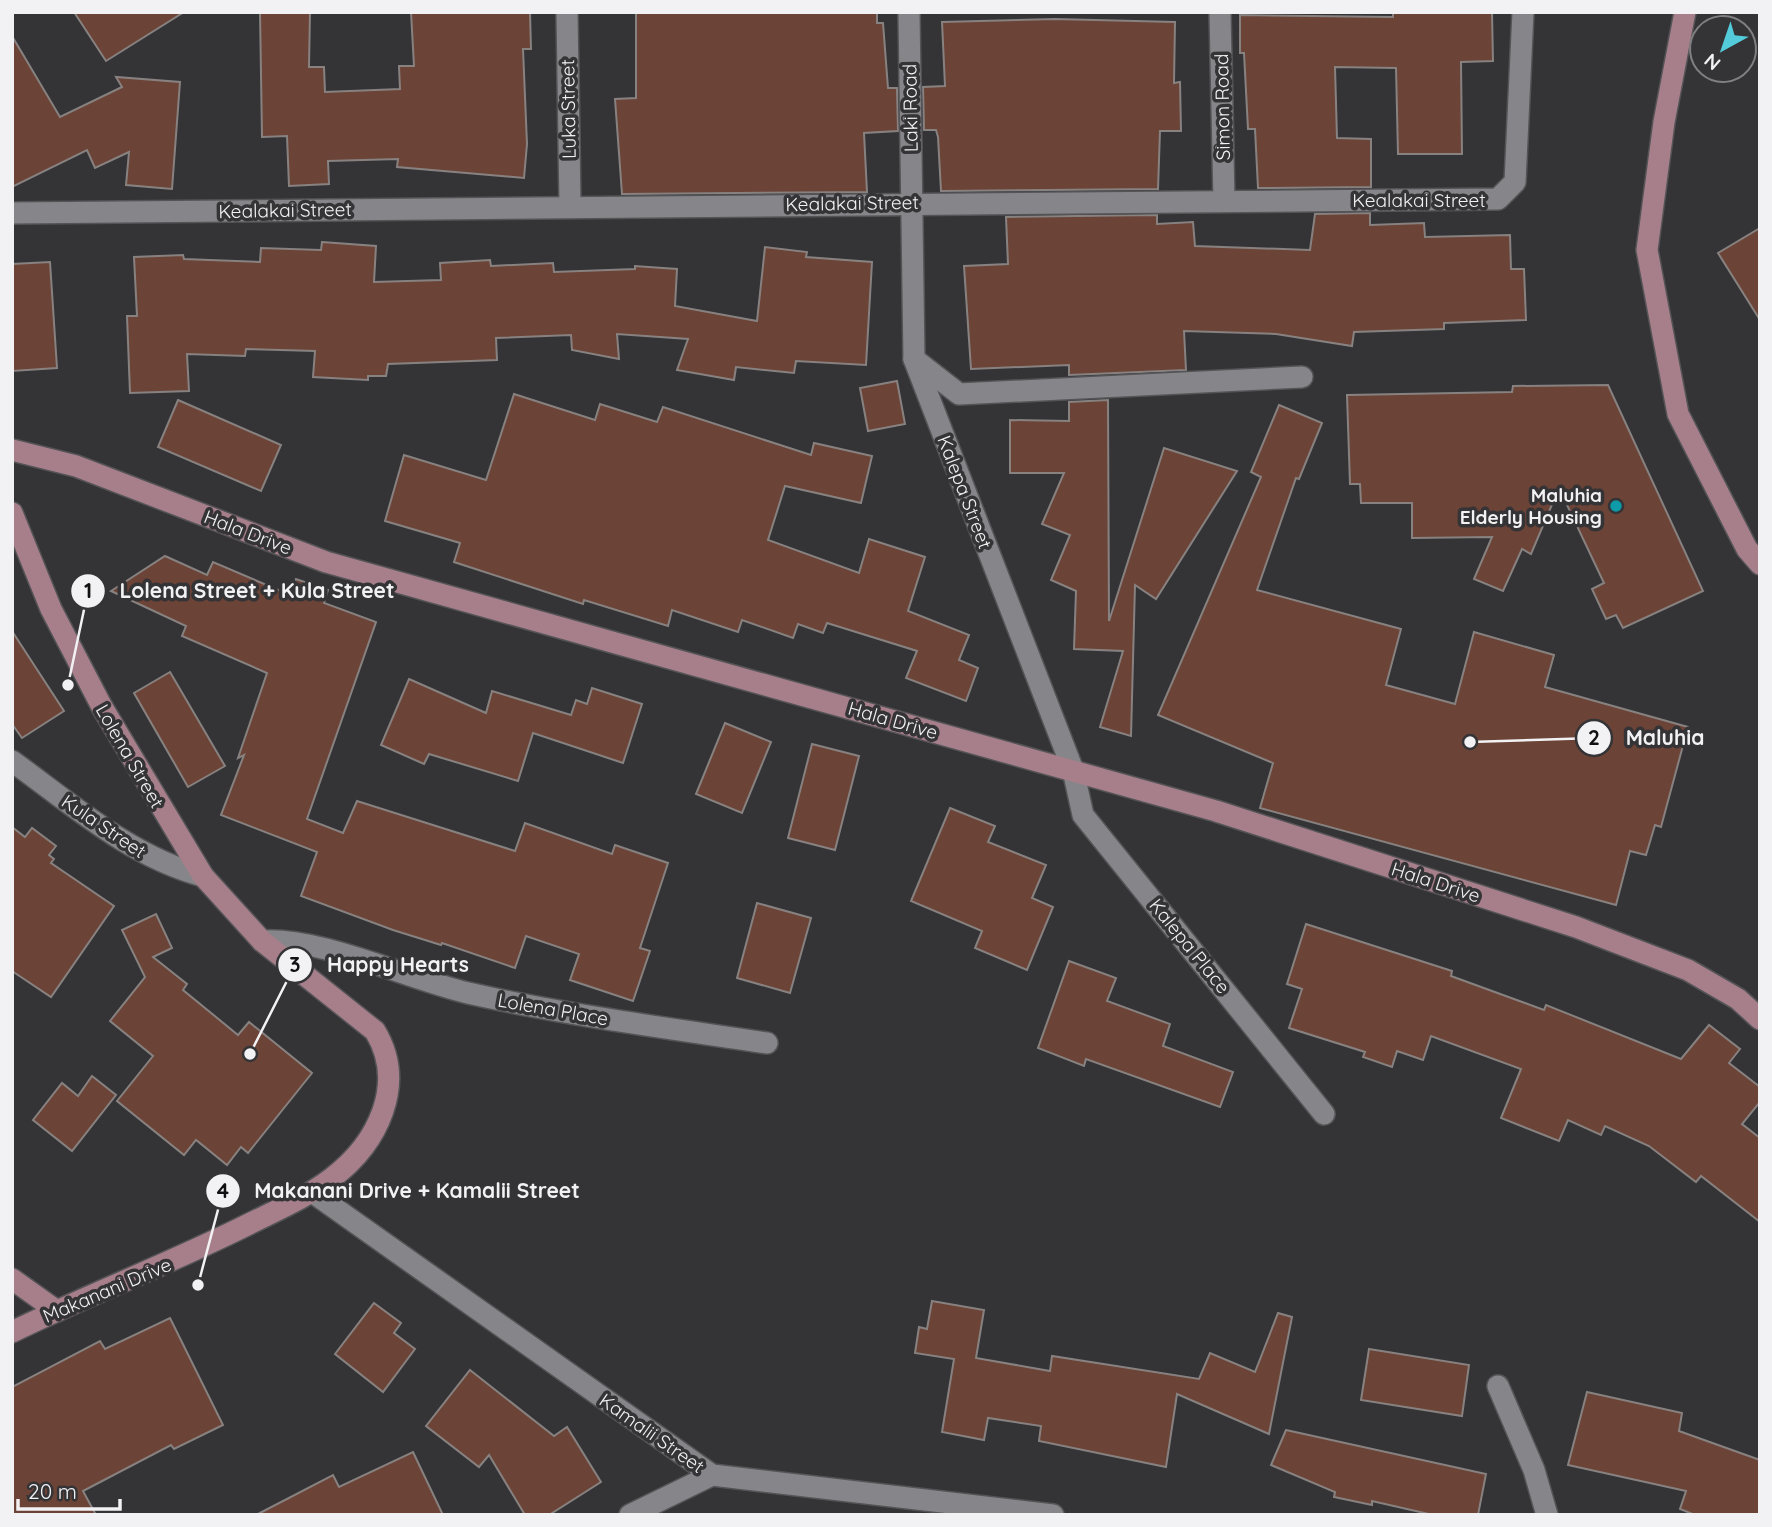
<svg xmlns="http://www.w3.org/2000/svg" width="1772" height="1527" viewBox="0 0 1772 1527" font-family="Quicksand,sans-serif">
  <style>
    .building { fill: #6c4337; stroke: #878280; stroke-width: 2 }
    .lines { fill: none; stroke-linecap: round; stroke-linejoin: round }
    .street-casing { stroke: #545356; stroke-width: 24 }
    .secondary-casing { stroke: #545356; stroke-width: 24 }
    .street { stroke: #868589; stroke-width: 21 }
    .secondary { stroke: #a67f8a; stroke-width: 21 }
    .culture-dot { fill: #0f9aa8; stroke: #343336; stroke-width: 2.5 }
    .labels { text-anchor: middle; stroke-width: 7; stroke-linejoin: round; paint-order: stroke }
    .street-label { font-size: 19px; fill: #f2f1f4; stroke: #343336 }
    .poi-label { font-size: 19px; font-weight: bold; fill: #f2f1f4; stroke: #343336; text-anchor: end }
    .leader { fill: none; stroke: #f2f1f4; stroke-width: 2.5 }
    .callout-dot { fill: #f2f1f4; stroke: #343336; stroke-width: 2.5 }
    .mark-label { font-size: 21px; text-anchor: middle; font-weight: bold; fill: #111 }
    .callout-label { font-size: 21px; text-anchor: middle; font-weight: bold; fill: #f2f1f4; stroke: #343336; stroke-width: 7; stroke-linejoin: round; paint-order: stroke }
  </style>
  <rect width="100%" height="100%" fill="#343336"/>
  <g class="building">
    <polygon points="74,12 184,12 106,61"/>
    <polygon points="260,12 310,12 309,67 324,67 325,92 400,89 399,66 414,66 411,12 530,12 531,49 523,49 527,144 524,178 397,167 398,159 328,161 329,184 289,186 287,136 262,137"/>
    <polygon points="636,12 877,12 877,23 883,23 888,88 897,88 898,131 864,133 867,192 622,194 615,99 636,98"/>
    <polygon points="1393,13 1492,13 1493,61 1461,62 1462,154 1398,154 1396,68 1335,67 1337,138 1371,139 1371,187 1258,188 1255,129 1248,129 1244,53 1240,53 1240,15 1393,17"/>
    <polygon points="1055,19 1175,22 1174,83 1180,82 1181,131 1160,131 1158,189 941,191 938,137 936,130 924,130 923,87 945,86 942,22"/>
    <polygon points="12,36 60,117 122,87 116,77 180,82 172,189 126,185 129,152 95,168 87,150 12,187"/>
    <polygon points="1370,213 1370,225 1424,223 1425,237 1510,235 1511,269 1524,269 1526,320 1444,323 1444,329 1354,332 1352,346 1276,334 1184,331 1186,370 1069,375 1069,365 971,369 964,266 1008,264 1006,217 1157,215 1157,224 1193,222 1195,246 1310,250 1315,214"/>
    <polygon points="1760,228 1760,320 1718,253"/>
    <polygon points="322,242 376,246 374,282 441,280 440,263 490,260 491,266 553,263 554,272 635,269 635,266 677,269 675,306 757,321 765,247 807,252 806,257 872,262 866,365 796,361 794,373 736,367 734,380 677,370 688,339 617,334 619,359 572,350 571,335 496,338 497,360 388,364 386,376 368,376 368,380 313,377 315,351 246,349 245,356 187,354 189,391 130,393 127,316 137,316 134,257 183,255 184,259 260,262 261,248 321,250"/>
    <polygon points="50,262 57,368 12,371 12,264"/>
    <polygon points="897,381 905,424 868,431 860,388"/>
    <polygon points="1608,385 1703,591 1623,628 1616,615 1606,619 1592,589 1604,583 1559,488 1531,554 1522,549 1503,591 1474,579 1492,537 1412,538 1412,503 1361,503 1360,484 1350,484 1347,395 1512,392 1513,386"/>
    <polygon points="514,394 595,420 600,404 657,422 663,407 811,455 814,443 872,456 861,503 785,486 768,540 859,573 869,539 925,557 908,611 969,635 959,660 978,668 966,701 906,678 917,651 827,623 823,633 798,624 793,638 742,620 738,632 672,610 668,626 584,600 583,604 454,562 460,543 385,521 404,455 486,480"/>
    <polygon points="178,400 281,445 261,491 158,447"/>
    <polygon points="1108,400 1109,621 1164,448 1237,471 1156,599 1135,585 1131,736 1100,727 1123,651 1074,649 1076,591 1051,580 1070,535 1042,524 1064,473 1010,473 1010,420 1069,421 1069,402"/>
    <polygon points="1279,405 1322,423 1299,479 1296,478 1257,590 1401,629 1386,685 1455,704 1474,632 1554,655 1545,687 1688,727 1661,827 1655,825 1646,855 1630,851 1616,905 1260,808 1273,763 1158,715 1261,477 1251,472"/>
    <polygon points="165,556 207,575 213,562 290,595 296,579 328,590 324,603 376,622 307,819 343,833 357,801 515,851 525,823 612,854 615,845 668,863 640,948 650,951 633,1001 570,980 579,954 526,936 515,968 442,943 441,945 393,930 301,896 317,852 221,815 244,755 238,758 267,673 182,636 186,626 111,591"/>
    <polygon points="12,631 64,711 22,738 12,724"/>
    <polygon points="170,672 225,766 188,787 134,693"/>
    <polygon points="409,679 486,713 492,691 571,715 576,700 587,704 592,688 642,704 623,763 533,733 518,781 429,754 424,764 381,745"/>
    <polygon points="725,723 771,742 742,813 696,794"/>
    <polygon points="812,744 859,756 835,850 788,838"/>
    <polygon points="950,808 995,826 988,842 1046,865 1032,898 1053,907 1027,970 975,948 982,931 911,901"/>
    <polygon points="12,827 25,837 32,828 56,846 49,855 54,859 51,863 114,906 51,997 12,971"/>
    <polygon points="757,903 811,918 790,993 737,978"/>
    <polygon points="156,914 172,948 153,957 187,984 183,990 238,1035 249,1022 312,1073 248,1153 241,1147 227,1165 196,1140 184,1155 117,1101 153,1056 110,1021 145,977 122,930"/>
    <polygon points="1306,924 1452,971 1451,976 1544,1010 1546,1005 1681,1059 1709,1025 1740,1049 1729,1063 1760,1087 1760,1102 1742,1124 1760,1138 1760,1222 1701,1176 1696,1182 1649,1146 1605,1126 1601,1135 1568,1120 1559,1141 1501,1118 1521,1069 1431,1036 1423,1060 1397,1051 1392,1067 1363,1057 1365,1052 1289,1028 1302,989 1287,984"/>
    <polygon points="1069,961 1116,978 1107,1001 1170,1024 1163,1046 1233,1072 1220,1107 1086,1059 1084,1066 1038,1048"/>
    <polygon points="92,1076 116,1095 72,1151 33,1120 62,1083 78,1096"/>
    <polygon points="932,1301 984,1310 976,1358 1050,1371 1052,1356 1199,1379 1210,1353 1255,1372 1278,1313 1292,1317 1269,1434 1177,1394 1166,1467 1039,1441 1041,1426 988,1418 984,1440 942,1432 954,1359 915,1353 919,1327 927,1329"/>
    <polygon points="374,1303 401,1323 394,1333 415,1349 383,1392 335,1354"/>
    <polygon points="170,1318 223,1425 174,1449 171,1445 83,1491 96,1515 12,1515 12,1387 100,1341 105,1349"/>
    <polygon points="1369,1349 1469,1365 1462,1416 1361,1400"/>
    <polygon points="470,1370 554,1436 567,1427 601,1482 549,1515 525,1515 489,1455 479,1467 426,1426"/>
    <polygon points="1587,1392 1682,1413 1679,1431 1760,1460 1760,1515 1695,1515 1680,1509 1686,1491 1568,1465"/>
    <polygon points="1286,1430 1486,1474 1478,1515 1433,1515 1372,1501 1372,1505 1334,1497 1335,1492 1271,1465"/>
    <polygon points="413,1452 443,1515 256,1515 333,1475 339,1487"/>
  </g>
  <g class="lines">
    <defs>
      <g id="street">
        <polyline points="567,12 570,206"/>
        <polyline points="909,12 914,359 1073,770 1083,815 1324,1114"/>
        <polyline points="1220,12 1224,201"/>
        <polyline points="12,213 1498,199 1515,182 1523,12"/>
        <polyline points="914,359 959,394 1302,377"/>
        <path d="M12 761C73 805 129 856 203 876"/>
        <path d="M262 941C321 937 408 979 468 993 566 1015 667 1028 767 1043"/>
        <polyline points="312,1192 712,1475 1053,1515"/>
        <polyline points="1498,1386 1534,1470 1547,1515"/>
        <polyline points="630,1515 712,1475"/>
      </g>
      <g id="secondary">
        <polyline points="1685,12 1664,122 1647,250 1678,414 1747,549 1760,564"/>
        <polyline points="12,450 76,466 326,562 1216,811 1576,927 1688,970 1738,999 1760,1019"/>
        <path d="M12 513 51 609 102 707 203 876 262 941 375 1031C407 1084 378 1143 332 1178 307 1197 277 1210 249 1224 171 1263 90 1294 12 1332"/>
        <polyline points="12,1279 57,1311"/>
      </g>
    </defs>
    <use href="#street" class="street-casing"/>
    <use href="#secondary" class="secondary-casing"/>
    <use href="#street" class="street"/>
    <use href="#secondary" class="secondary"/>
  </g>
  <circle class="culture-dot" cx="1616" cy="506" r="7"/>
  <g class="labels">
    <g class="street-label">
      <text transform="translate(1222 107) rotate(-91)" y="7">Simon Road</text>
      <text transform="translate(910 108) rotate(-91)" y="7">Laki Road</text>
      <text transform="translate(568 109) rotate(-91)" y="7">Luka Street</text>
      <text x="1419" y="207">Kealakai Street</text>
      <text transform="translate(852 203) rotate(-1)" y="7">Kealakai Street</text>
      <text transform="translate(285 210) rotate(-1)" y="7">Kealakai Street</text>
      <text transform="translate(965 492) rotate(69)" y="7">Kalepa Street</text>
      <text transform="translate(248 532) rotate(21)" y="7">Hala Drive</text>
      <text transform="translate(893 720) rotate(16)" y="7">Hala Drive</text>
      <text transform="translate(130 756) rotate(60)" y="7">Lolena Street</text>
      <text transform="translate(104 826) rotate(34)" y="7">Kula Street</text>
      <text transform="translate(1436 882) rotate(18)" y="7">Hala Drive</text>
      <text transform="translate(1190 946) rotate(51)" y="7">Kalepa Place</text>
      <text transform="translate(553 1009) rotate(10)" y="7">Lolena Place</text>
      <text transform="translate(107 1290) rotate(-23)" y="7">Makanani Drive</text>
      <text transform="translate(652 1433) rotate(35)" y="7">Kamalii Street</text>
    </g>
    <g class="poi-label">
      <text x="1602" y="502">Maluhia<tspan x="1602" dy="22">Elderly Housing</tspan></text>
    </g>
  </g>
  <path class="leader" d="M68 685L88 591M1470 742L1594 738M250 1054L295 965M198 1285L223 1191"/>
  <g class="callout-dot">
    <circle cx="68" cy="685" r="7"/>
    <circle cx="1470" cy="742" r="7"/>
    <circle cx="250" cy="1054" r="7"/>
    <circle cx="198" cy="1285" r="7"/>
    <circle cx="88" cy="591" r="18"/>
    <circle cx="1594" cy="738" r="18"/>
    <circle cx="295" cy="965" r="18"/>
    <circle cx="223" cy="1191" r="18"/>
  </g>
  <g class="mark-label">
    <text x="88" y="598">1</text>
    <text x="1594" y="745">2</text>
    <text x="295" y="972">3</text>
    <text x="223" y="1198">4</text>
  </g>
  <g class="callout-label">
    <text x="257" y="598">Lolena Street + Kula Street</text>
    <text x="1665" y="745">Maluhia</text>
    <text x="398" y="972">Happy Hearts</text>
    <text x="417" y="1198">Makanani Drive + Kamalii Street</text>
  </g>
  <rect width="1772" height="1527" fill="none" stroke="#f2f1f4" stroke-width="28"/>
  <g transform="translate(1723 49) rotate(220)"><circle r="33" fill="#343336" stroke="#807f82" stroke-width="2"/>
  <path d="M0-5L12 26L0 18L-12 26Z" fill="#53cbda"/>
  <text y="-10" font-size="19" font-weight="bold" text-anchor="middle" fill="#f2f1f4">N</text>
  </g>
  <path d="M18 1499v10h102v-10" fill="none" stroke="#f2f1f4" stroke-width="3.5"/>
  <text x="28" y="1499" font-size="21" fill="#f2f1f4" stroke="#343336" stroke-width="5" paint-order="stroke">20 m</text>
</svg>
